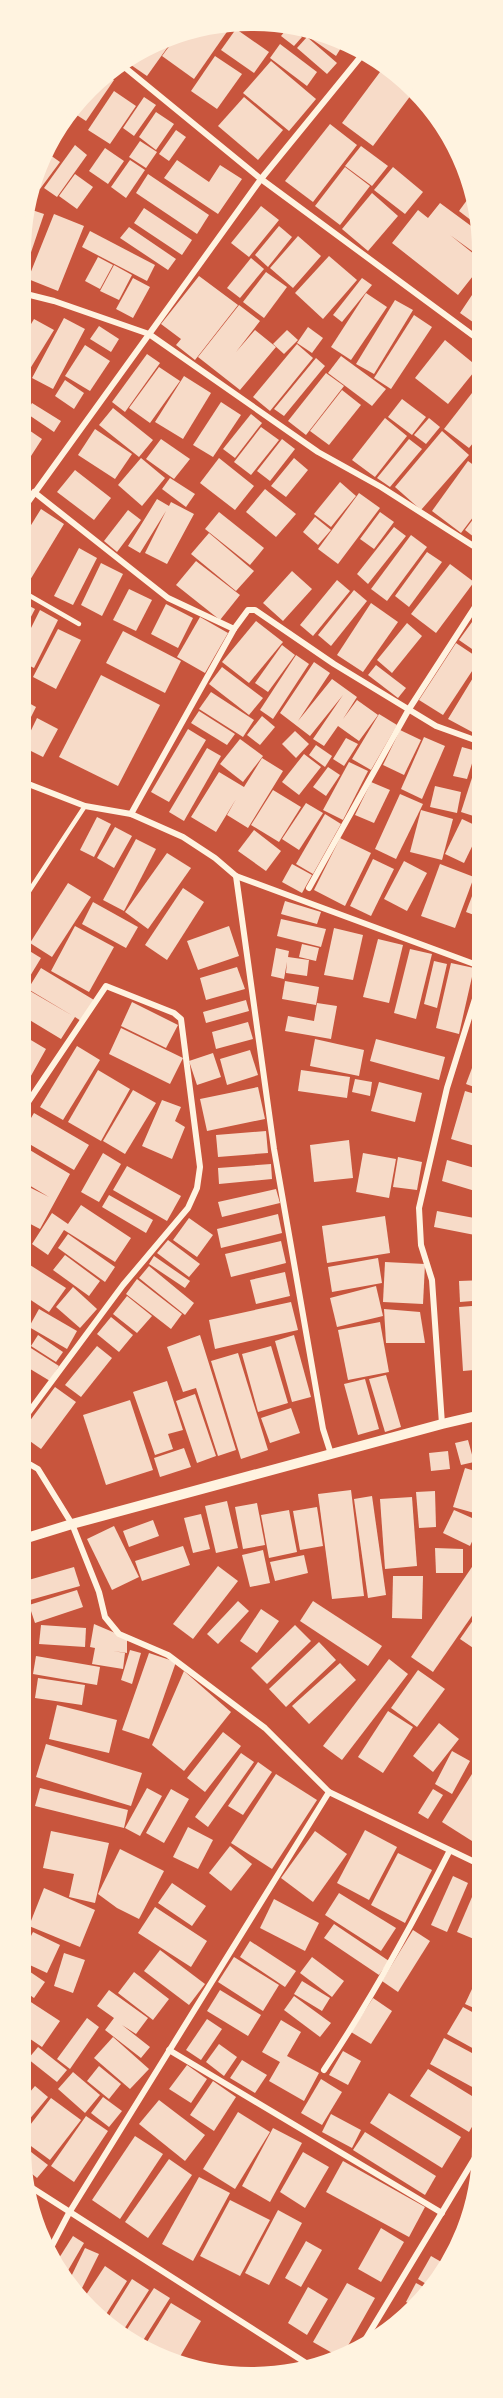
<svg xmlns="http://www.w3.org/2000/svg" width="503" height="2398" viewBox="0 0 503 2398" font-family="Roboto,sans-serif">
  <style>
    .building { fill: #f7dbc8 }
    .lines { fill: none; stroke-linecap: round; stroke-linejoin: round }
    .service { stroke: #fff3e0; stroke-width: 4.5 }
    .minor { stroke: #fff3e0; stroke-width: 6 }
    .tertiary { stroke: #fff3e0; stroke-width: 10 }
    .rim { fill: none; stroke: #fff3e0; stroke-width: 8 }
  </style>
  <rect width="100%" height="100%" fill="#c8553d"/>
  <g class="building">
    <polygon points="292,21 345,38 347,38 336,56 290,24"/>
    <polygon points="226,22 231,26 194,79 162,56 182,29 190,25"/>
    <polygon points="289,26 302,37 294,46 281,36"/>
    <polygon points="236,29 269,52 254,73 221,50"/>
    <polygon points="174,33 177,34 147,76 131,65 143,48"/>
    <polygon points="307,37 337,63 327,74 297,48"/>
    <polygon points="280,44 317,72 307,86 270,58"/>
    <polygon points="215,56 242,74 217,109 191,91"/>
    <polygon points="271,61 316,99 289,131 243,93"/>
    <polygon points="383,68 414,91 373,146 342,123"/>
    <polygon points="102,72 114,80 86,121 69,110"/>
    <polygon points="114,91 136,106 110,144 88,130"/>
    <polygon points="144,97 156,105 134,136 123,128"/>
    <polygon points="244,97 283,130 258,160 218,126"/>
    <polygon points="156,112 174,124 156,150 139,137"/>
    <polygon points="330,124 357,145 313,202 285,181"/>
    <polygon points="176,130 186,137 169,161 159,154"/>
    <polygon points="140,141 157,152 146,168 129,157"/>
    <polygon points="75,145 87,155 57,197 44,188"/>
    <polygon points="361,146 388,166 372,186 345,166"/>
    <polygon points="105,148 124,161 108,184 89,171"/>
    <polygon points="43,150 60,162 40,189 31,183"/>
    <polygon points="130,160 145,170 126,198 111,187"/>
    <polygon points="177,160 209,182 220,165 242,179 218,214 164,178"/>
    <polygon points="345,167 370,186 340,225 315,206"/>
    <polygon points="393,167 423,192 405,214 374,190"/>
    <polygon points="75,174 93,187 77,209 59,196"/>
    <polygon points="148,174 209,215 197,234 136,193"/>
    <polygon points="372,193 398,216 368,251 342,229"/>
    <polygon points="470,196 477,202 485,231 459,211"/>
    <polygon points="440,203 486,237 486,255 483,259 450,235 484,262 458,295 392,243 418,210 428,218"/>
    <polygon points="261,206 279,220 249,257 231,243"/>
    <polygon points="23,207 44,214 25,270 18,268 18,221"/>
    <polygon points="144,208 192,240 182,255 134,223"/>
    <polygon points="54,214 84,226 58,291 28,279"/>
    <polygon points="279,226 292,237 268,267 255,255"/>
    <polygon points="129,227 176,259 168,270 120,238"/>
    <polygon points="90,231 155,265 147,281 82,247"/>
    <polygon points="298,236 321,256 293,288 270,268"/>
    <polygon points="329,256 357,280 323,319 295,293"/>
    <polygon points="98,257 113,265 100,289 85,281"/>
    <polygon points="251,258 264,269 240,298 227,288"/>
    <polygon points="114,265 132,275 119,300 100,291"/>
    <polygon points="266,272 287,287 264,318 243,302"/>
    <polygon points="486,274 486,327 479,322 477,325 460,313"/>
    <polygon points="199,276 238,305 195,360 176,345 181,339 161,324"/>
    <polygon points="133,278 150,287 133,318 116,309"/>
    <polygon points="362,278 372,285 342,322 333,315"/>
    <polygon points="366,293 387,307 351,360 331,347"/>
    <polygon points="395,300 413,310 374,374 356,364"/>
    <polygon points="239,305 260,321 236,352 255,330 276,347 240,390 198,357"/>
    <polygon points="414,315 432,327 391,389 374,378"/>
    <polygon points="64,318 85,329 53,389 32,378"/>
    <polygon points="34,319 54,330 28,372 18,367 18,346"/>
    <polygon points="99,326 119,339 111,352 90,339"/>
    <polygon points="308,327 323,338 312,353 297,343"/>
    <polygon points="287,330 298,340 284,354 273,344"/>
    <polygon points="445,340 478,367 448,404 415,378"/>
    <polygon points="297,344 313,358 270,411 253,397"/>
    <polygon points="85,345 110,361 90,391 65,376"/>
    <polygon points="147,354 160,363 125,412 112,402"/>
    <polygon points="341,356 386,389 372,406 328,373"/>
    <polygon points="316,358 325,366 284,416 274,409"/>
    <polygon points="159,367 180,381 150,423 129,408"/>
    <polygon points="326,373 344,386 306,435 288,421"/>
    <polygon points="486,375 486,427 469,448 444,429"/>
    <polygon points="184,376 211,393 183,439 155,422"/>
    <polygon points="65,380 84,393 74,409 55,396"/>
    <polygon points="342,390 361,405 329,445 310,431"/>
    <polygon points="402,399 426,417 412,435 388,417"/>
    <polygon points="221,402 241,415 213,457 193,445"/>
    <polygon points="32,403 61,421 54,432 26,413"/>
    <polygon points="18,404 25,409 18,420"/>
    <polygon points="113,408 153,440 139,457 99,425"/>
    <polygon points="251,414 262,423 235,458 223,449"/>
    <polygon points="385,418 407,436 375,477 352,460"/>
    <polygon points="429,418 440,427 426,444 414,435"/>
    <polygon points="20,424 42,439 18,476 18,427"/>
    <polygon points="261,427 279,440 251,475 234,462"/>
    <polygon points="95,429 132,454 115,479 78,455"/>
    <polygon points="442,431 469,455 421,510 395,487"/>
    <polygon points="486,434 486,456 475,447"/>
    <polygon points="161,439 190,459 174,479 146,459"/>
    <polygon points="282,439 295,449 270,481 257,471"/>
    <polygon points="409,439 422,449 390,487 377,478"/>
    <polygon points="141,458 165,478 142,506 118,485"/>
    <polygon points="219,458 254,486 235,510 200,483"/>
    <polygon points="294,458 308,470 286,497 271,486"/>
    <polygon points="468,461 486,474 486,500 461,533 432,511"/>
    <polygon points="75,470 111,498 94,520 57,492"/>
    <polygon points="170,478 195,494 186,507 162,489"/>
    <polygon points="340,482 356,496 331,527 314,514"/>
    <polygon points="265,489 296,514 276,537 246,512"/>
    <polygon points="359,493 380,508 338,564 318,549"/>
    <polygon points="157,499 169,506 171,502 194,514 167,564 145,553 166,511 140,553 128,546"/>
    <polygon points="486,502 486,532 479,541 465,530"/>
    <polygon points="41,509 64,524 24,590 18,586 18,546"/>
    <polygon points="128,510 141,520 117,552 104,541"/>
    <polygon points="219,512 264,548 250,565 205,529"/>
    <polygon points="380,512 394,522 374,549 360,539"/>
    <polygon points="315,517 331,530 318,545 303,532"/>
    <polygon points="394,527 406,536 368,584 357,574"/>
    <polygon points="209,533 254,571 236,591 191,554"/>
    <polygon points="411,535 427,547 387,601 371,589"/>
    <polygon points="79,548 97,558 73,605 54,596"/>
    <polygon points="427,552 442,562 409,607 395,596"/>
    <polygon points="196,561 240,595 220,620 176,585"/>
    <polygon points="101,563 123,574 102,616 81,605"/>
    <polygon points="450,564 474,582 436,633 411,614"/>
    <polygon points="292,571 312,589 283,621 263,603"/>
    <polygon points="337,580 350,591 313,636 300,625"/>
    <polygon points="129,589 152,600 136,631 113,620"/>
    <polygon points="354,590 367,601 331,646 318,635"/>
    <polygon points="486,595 486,619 474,610"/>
    <polygon points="18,600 35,609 18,642"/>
    <polygon points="371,603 398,622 363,672 337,655"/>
    <polygon points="166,604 193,618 178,648 151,634"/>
    <polygon points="40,610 58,620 34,668 18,660 18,654"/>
    <polygon points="200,617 228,633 205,673 177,657"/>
    <polygon points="256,621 283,642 249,683 222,662"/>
    <polygon points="472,622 486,632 486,713 474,733 448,719 485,658 459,640"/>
    <polygon points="407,623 422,636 392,673 377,660"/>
    <polygon points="58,629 81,640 56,689 33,677"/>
    <polygon points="123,631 181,661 165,693 106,663"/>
    <polygon points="456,643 480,659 443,715 419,700"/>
    <polygon points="282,645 295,655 268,692 255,683"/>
    <polygon points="296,655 309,664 273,719 260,710"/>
    <polygon points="314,662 330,673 298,721 332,679 357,697 343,719 357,700 378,715 359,741 338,726 324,746 313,739 343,695 310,736 280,713"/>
    <polygon points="376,665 406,688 398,698 368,675"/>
    <polygon points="222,667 263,698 249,715 209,684"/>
    <polygon points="101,675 160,705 118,786 59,757"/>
    <polygon points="211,692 254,720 243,737 199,709"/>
    <polygon points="18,697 36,707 20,739 18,737"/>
    <polygon points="199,711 235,734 227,745 191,723"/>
    <polygon points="379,714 397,725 371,770 352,759"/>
    <polygon points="262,716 275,727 260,745 247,735"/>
    <polygon points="37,718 58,729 43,757 23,747"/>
    <polygon points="188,729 206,740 169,802 151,792"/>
    <polygon points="400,730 421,740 404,775 383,765"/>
    <polygon points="295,731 309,744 296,758 282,744"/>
    <polygon points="424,737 445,746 422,799 401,789"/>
    <polygon points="346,738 358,744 344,766 333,759"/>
    <polygon points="240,739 263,756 243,782 220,764"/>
    <polygon points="316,745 332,756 325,767 309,755"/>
    <polygon points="462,747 476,751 467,779 453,776"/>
    <polygon points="207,748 221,756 184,821 169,812"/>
    <polygon points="304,754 321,767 299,795 282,782"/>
    <polygon points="479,756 486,759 486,820 461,812"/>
    <polygon points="262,758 283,771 248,828 227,815 236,799 216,832 191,817 219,772 244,787"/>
    <polygon points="349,762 368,771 343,820 323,810"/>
    <polygon points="328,767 340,775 326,796 313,787"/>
    <polygon points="371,782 390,790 374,823 355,815"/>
    <polygon points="435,786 461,792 457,813 430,807"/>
    <polygon points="273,790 301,807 279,842 251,825"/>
    <polygon points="400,794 423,804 396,859 375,849"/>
    <polygon points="306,803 323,813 299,850 282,839"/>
    <polygon points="421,810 453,819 442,860 410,852"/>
    <polygon points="325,814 341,824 313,874 296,864"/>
    <polygon points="97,817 111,824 94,857 80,850"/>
    <polygon points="462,819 481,828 464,863 445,854"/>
    <polygon points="115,827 132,836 114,868 97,858"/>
    <polygon points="254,830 281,851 266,871 238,851"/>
    <polygon points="340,838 371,853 345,906 314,890"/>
    <polygon points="136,839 156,849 124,911 103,900"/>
    <polygon points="167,853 191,868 148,929 125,912"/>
    <polygon points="373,859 394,869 371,916 350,906"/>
    <polygon points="404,861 427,873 407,911 384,899"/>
    <polygon points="292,864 312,875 302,893 282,882"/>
    <polygon points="440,864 474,877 455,928 421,916"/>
    <polygon points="480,875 485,877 485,919 466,912"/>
    <polygon points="68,883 91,897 52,957 30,943"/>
    <polygon points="183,888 204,902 167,960 145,945"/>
    <polygon points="285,901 321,912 317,924 281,914"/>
    <polygon points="93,902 138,927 126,948 82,924"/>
    <polygon points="281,919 326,929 321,947 277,936"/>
    <polygon points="75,926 114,947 89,992 51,971"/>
    <polygon points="229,926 239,956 198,970 187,941"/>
    <polygon points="334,928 363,935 353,980 324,975"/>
    <polygon points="378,939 403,945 389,1003 363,997"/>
    <polygon points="18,944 41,958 18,996"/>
    <polygon points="302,944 319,948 316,961 299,957"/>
    <polygon points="276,948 289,951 288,957 309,960 307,976 286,973 287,962 284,979 271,976"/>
    <polygon points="410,949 432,954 416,1019 394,1013"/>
    <polygon points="434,961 447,964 437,1008 424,1004"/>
    <polygon points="451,963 474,968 459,1034 436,1028"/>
    <polygon points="237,967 245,989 206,1000 200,978"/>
    <polygon points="41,968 94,1000 81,1021 75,1017 61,1039 18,1013 30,991 73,1016 28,989"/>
    <polygon points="285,981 319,987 316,1005 282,999"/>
    <polygon points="246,1000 249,1011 206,1023 203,1012"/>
    <polygon points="132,1002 178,1025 166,1048 121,1026"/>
    <polygon points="317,1003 337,1006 331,1039 285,1031 288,1016 314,1021"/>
    <polygon points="18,1015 26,1020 19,1033 46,1049 18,1099"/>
    <polygon points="248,1022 253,1039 216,1049 212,1032"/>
    <polygon points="121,1028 183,1058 170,1084 109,1054"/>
    <polygon points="315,1039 364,1050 359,1076 310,1066"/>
    <polygon points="376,1039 445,1057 439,1080 370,1061"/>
    <polygon points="77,1046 100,1060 63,1120 40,1107"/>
    <polygon points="250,1050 258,1075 227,1085 220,1059"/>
    <polygon points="478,1052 485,1055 485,1091 466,1084"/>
    <polygon points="213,1053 221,1077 197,1085 189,1061"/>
    <polygon points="98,1070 130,1089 101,1141 68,1122"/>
    <polygon points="301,1070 350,1077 347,1098 298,1091"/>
    <polygon points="355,1079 372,1082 370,1096 352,1092"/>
    <polygon points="379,1082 422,1093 415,1122 371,1111"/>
    <polygon points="258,1087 265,1119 207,1131 200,1099"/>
    <polygon points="133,1090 156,1103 125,1154 103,1141"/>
    <polygon points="465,1091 485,1097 485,1149 451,1139"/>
    <polygon points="162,1100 181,1107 175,1121 185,1127 172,1159 142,1146"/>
    <polygon points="34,1113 89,1145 74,1170 19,1138"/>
    <polygon points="266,1131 268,1153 218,1157 216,1135"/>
    <polygon points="349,1140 353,1178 314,1182 310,1145"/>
    <polygon points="18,1143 70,1174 40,1229 17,1217 17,1181 49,1197 17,1178"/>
    <polygon points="103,1153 121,1164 99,1202 81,1192"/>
    <polygon points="363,1153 396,1159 389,1198 356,1192"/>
    <polygon points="398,1157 422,1162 417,1190 393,1187"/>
    <polygon points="447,1160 485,1171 485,1194 442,1181"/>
    <polygon points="271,1164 272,1179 219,1184 218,1168"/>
    <polygon points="127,1166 181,1196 167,1221 113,1190"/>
    <polygon points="276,1189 280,1203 222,1217 218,1202"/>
    <polygon points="109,1195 153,1220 146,1233 102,1207"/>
    <polygon points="81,1205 131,1238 115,1262 64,1230 48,1255 32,1244 52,1213 68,1224"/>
    <polygon points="437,1211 485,1220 485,1237 434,1227"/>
    <polygon points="278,1214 282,1233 221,1248 217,1229"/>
    <polygon points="385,1216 390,1253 327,1263 322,1226"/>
    <polygon points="189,1218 213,1235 197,1257 173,1240"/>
    <polygon points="68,1234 115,1267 105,1282 58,1248"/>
    <polygon points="168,1240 200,1264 189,1277 157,1253"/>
    <polygon points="281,1241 286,1263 231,1277 225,1254"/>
    <polygon points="65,1255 100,1281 89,1296 53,1270"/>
    <polygon points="154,1256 190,1281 185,1288 149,1264"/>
    <polygon points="17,1257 27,1262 17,1279"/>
    <polygon points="378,1258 382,1283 332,1292 328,1267"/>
    <polygon points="385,1262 425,1264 423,1304 383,1302"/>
    <polygon points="30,1265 66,1288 49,1312 17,1291 17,1283"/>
    <polygon points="149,1266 194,1303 185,1315 139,1278"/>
    <polygon points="285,1272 290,1296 256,1304 250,1280"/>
    <polygon points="137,1279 182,1314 171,1329 126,1294"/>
    <polygon points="485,1280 485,1300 460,1302 459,1281"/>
    <polygon points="376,1286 383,1316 337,1327 330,1298"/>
    <polygon points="73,1287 97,1309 80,1328 56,1307"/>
    <polygon points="127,1296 152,1316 137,1333 113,1314"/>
    <polygon points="291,1302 298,1330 215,1349 209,1320"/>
    <polygon points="485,1305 485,1369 463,1371 459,1307"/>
    <polygon points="39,1309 77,1331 67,1349 29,1327"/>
    <polygon points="384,1309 420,1312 425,1343 386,1343"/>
    <polygon points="111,1317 133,1335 119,1352 97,1334"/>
    <polygon points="380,1322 389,1372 348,1380 338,1330"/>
    <polygon points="38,1335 63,1352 56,1362 31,1346"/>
    <polygon points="200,1335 236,1450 218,1456 196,1388 183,1392 167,1347"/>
    <polygon points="294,1335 311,1397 292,1402 275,1341"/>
    <polygon points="23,1343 59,1366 50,1381 17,1361 17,1352"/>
    <polygon points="97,1346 112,1358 81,1397 65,1385"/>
    <polygon points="271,1346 288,1403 258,1412 242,1354"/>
    <polygon points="238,1353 268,1450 241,1459 211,1361"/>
    <polygon points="386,1375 401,1427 385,1432 369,1379"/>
    <polygon points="365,1379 379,1429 358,1435 344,1384"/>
    <polygon points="167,1381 183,1430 168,1434 173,1449 155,1455 133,1392"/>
    <polygon points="55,1387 76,1402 41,1449 20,1434"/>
    <polygon points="17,1390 29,1394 21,1415 17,1414"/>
    <polygon points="195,1394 216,1456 197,1463 176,1401"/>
    <polygon points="130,1400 153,1470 106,1485 83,1415"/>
    <polygon points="291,1408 300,1433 270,1443 261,1418"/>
    <polygon points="482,1436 485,1436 485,1450 484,1450"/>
    <polygon points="468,1440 474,1462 461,1465 455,1443"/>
    <polygon points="184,1448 191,1467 160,1477 154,1458"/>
    <polygon points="448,1451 450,1469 431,1471 429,1453"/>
    <polygon points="465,1468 485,1474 485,1516 453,1507"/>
    <polygon points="351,1490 364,1596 332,1599 318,1494"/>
    <polygon points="435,1491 436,1527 419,1528 416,1492"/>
    <polygon points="372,1496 386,1595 368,1598 354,1499"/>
    <polygon points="412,1497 417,1566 385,1569 380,1499"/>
    <polygon points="227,1501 238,1548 216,1553 205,1506"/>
    <polygon points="257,1503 265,1545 243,1549 235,1507"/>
    <polygon points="317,1507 323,1546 300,1550 293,1511"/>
    <polygon points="289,1510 297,1552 269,1558 261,1515"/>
    <polygon points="454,1510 481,1522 470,1546 443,1533"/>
    <polygon points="201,1514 210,1549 193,1553 184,1518"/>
    <polygon points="153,1520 159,1536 129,1547 123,1531"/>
    <polygon points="114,1526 139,1577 112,1590 87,1539"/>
    <polygon points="183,1546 190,1565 142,1581 135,1561"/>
    <polygon points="435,1548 463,1549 463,1573 436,1573"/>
    <polygon points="263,1550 270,1583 250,1587 242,1555"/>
    <polygon points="304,1555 308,1573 275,1581 270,1562"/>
    <polygon points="476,1561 485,1567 485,1597 433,1672 411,1657"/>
    <polygon points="218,1566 238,1581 193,1639 173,1624"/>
    <polygon points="74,1567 80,1586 30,1600 25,1581"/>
    <polygon points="393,1576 423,1576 422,1619 392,1618"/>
    <polygon points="77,1590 83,1607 35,1623 29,1605"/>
    <polygon points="238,1601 249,1611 218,1644 207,1634"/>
    <polygon points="313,1601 382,1646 368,1666 300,1621"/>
    <polygon points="485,1603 485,1656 460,1639"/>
    <polygon points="261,1609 279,1621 257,1653 240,1641"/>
    <polygon points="94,1624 127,1638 127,1653 113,1651 125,1653 123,1669 92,1664 95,1648 90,1647"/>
    <polygon points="41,1625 86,1628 85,1647 39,1644"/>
    <polygon points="295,1625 311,1641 267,1684 251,1668"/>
    <polygon points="319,1642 336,1660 286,1707 269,1689"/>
    <polygon points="130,1650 141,1653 132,1684 121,1680"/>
    <polygon points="149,1653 176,1662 149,1739 122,1730"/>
    <polygon points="36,1656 100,1667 97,1685 33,1674"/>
    <polygon points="389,1659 408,1674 342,1760 323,1746"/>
    <polygon points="340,1663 356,1680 309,1724 292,1706"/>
    <polygon points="418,1670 445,1689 417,1727 391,1708"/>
    <polygon points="184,1671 231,1712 184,1771 152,1745"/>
    <polygon points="38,1678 85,1685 82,1705 35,1698"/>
    <polygon points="57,1705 117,1720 109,1753 49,1739"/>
    <polygon points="388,1711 413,1727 383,1773 358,1757"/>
    <polygon points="439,1723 459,1739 433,1772 413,1756"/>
    <polygon points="223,1732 241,1746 205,1792 187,1778"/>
    <polygon points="46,1744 142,1773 131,1806 36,1777"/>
    <polygon points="485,1749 485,1773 474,1765"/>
    <polygon points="452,1751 470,1761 452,1794 435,1784"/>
    <polygon points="241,1753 254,1762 208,1827 195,1817"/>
    <polygon points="258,1762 272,1772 243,1815 228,1806"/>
    <polygon points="276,1774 317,1800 272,1869 231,1843"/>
    <polygon points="472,1774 485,1782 485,1820 472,1841 442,1822"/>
    <polygon points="17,1782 19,1782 21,1815 17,1815"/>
    <polygon points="40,1788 128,1810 124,1828 35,1806"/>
    <polygon points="147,1788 162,1796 140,1836 125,1828"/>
    <polygon points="171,1789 189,1799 164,1843 146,1833"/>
    <polygon points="433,1789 443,1795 428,1819 418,1813"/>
    <polygon points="188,1827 213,1840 198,1869 173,1857"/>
    <polygon points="365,1830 397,1847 369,1900 337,1883"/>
    <polygon points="51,1831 109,1843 95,1903 69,1897 74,1874 43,1868"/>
    <polygon points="315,1831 347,1854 313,1902 281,1878"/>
    <polygon points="230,1846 252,1864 231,1891 209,1873"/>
    <polygon points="120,1849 164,1871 139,1919 117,1908 98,1894"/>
    <polygon points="398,1853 432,1870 405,1923 371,1905"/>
    <polygon points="453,1876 468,1883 447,1932 431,1925"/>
    <polygon points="172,1883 206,1906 192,1926 158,1903"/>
    <polygon points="478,1883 485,1886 485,1914 474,1939 457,1932"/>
    <polygon points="44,1888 95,1910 80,1947 29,1926"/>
    <polygon points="339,1893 396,1928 381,1951 325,1915"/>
    <polygon points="274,1899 319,1923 305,1951 260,1928"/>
    <polygon points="155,1907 207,1941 191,1967 138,1933"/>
    <polygon points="334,1924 389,1961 379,1975 324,1938"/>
    <polygon points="413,1930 430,1941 398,1992 382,1981"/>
    <polygon points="33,1932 60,1945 47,1973 19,1960"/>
    <polygon points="250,1941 296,1971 285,1987 240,1957"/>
    <polygon points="160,1950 205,1984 189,2005 144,1971"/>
    <polygon points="64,1953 85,1960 73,1993 54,1986"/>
    <polygon points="234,1957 279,1985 263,2011 218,1982"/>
    <polygon points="312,1957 344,1981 332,1997 300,1973"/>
    <polygon points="485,1961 485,2013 465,2004"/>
    <polygon points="17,1963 45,1982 34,1998 17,1986"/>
    <polygon points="134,1972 169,1999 153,2020 118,1993"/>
    <polygon points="302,1981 330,1998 322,2011 294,1994"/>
    <polygon points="109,1990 148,2018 136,2034 122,2025 150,2047 141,2058 105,2030 114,2018 97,2006"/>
    <polygon points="220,1990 261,2015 248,2036 207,2011"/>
    <polygon points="17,1993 60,2021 42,2047 17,2030"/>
    <polygon points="294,1996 331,2023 320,2037 284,2010"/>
    <polygon points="373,1998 392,2011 371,2044 351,2032"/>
    <polygon points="463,2007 485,2019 485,2055 447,2034"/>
    <polygon points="87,2018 99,2027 70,2069 57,2059"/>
    <polygon points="207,2019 222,2029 201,2060 186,2050"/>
    <polygon points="281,2020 301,2032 287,2056 319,2073 304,2101 269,2081 280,2062 262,2052"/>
    <polygon points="17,2032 27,2039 17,2054"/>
    <polygon points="113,2037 149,2069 130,2089 94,2058"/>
    <polygon points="444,2038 485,2060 485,2094 430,2064"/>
    <polygon points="219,2044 237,2057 224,2076 206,2062"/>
    <polygon points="38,2047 67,2070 57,2082 28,2059"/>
    <polygon points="343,2051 361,2061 348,2085 329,2075"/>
    <polygon points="242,2060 267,2075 255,2093 230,2078"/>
    <polygon points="187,2065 207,2079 191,2103 169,2089"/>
    <polygon points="99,2066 121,2084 109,2099 87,2081"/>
    <polygon points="428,2069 485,2104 469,2132 410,2096"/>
    <polygon points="73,2072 100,2095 85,2113 58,2089"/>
    <polygon points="17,2074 29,2083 17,2100"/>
    <polygon points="321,2079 342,2092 322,2125 301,2113"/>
    <polygon points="213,2081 236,2097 214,2131 190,2115"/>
    <polygon points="35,2086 48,2097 17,2134 17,2107"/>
    <polygon points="389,2093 461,2137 442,2168 370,2123"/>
    <polygon points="103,2097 122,2111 109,2127 91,2113"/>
    <polygon points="51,2098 81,2120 50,2160 20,2138"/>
    <polygon points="159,2100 205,2135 185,2161 139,2124"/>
    <polygon points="238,2112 270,2132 235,2189 203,2169"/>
    <polygon points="331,2114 361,2130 352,2148 322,2132"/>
    <polygon points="86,2116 108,2131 74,2182 51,2166"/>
    <polygon points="273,2128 302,2143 270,2202 242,2186"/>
    <polygon points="365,2132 436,2176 425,2195 353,2150"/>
    <polygon points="135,2136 163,2154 120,2219 92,2200"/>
    <polygon points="18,2142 48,2165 37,2178 20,2164 16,2146"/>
    <polygon points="303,2152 329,2167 305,2208 280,2192"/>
    <polygon points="169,2159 192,2175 148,2238 125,2222"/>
    <polygon points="343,2161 425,2207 409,2237 326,2192"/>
    <polygon points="199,2177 230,2193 193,2261 162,2244"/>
    <polygon points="479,2177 484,2180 475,2209 465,2203"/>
    <polygon points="230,2200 270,2220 240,2276 200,2256"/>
    <polygon points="278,2210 302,2223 269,2285 245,2273"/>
    <polygon points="381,2228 404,2242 381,2282 358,2269"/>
    <polygon points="73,2236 84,2243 63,2279 54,2266"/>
    <polygon points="306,2241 322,2250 301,2287 285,2278"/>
    <polygon points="85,2248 99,2254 77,2298 67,2285"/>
    <polygon points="431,2256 450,2267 433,2288 418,2279"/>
    <polygon points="105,2266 127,2281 103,2319 80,2304"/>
    <polygon points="132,2279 149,2290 119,2337 103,2326"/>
    <polygon points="347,2283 375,2298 341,2358 313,2342"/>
    <polygon points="416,2283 431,2291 418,2308 406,2302"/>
    <polygon points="308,2287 328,2299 307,2335 288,2323"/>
    <polygon points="154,2288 170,2298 142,2342 126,2331"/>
    <polygon points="171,2303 201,2321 175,2365 159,2361 142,2350"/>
    <polygon points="247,2373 257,2378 243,2380"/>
  </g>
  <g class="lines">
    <g class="service">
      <polyline points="18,589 79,624"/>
      <polyline points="18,908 85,806"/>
    </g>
    <g class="minor">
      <polyline points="117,61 261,179 486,345"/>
      <polyline points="18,292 54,301 149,334 318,452 381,487 486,554"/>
      <polyline points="34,492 168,598 234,629 248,610 255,610 334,664 436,726 486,744"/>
      <polyline points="18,516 261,179 367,49"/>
      <polyline points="18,780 85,806 131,814 183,837 215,858 236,876 274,1149 323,1429 331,1454"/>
      <polyline points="131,814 234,629"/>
      <polyline points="236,876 485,968"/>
      <polyline points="309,888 409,709 486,590"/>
      <polyline points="442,1424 432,1280 421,1245 419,1208 447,1088 485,967"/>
      <polyline points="17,1428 123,1285 188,1208 197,1188 200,1167 181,1019 174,1013 106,986 18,1117"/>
      <polyline points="17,1457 38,1469 72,1524 99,1592 105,1617 119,1634 168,1655 265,1728 329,1792 485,1867"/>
      <polyline points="17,1880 23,1841 28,1685 17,1599"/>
      <polyline points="169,2050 442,2213"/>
      <path d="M324 2070C371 2000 411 1927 449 1852"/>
      <polyline points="23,2182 317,2370"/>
      <polyline points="47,2255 69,2213 329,1792"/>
      <polyline points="359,2350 485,2141"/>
    </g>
    <polyline class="tertiary" points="17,1541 72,1524 442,1424 485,1414"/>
  </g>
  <path d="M0 0H503V2398H0ZM251 27H252A224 224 0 0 1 476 251V2147A224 224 0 0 1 252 2371H251A224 224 0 0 1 27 2147V251A224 224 0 0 1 251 27Z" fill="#fff3e0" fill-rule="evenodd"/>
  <path class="rim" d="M251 27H252A224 224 0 0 1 476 251V2147A224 224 0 0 1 252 2371H251A224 224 0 0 1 27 2147V251A224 224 0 0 1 251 27Z"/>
</svg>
